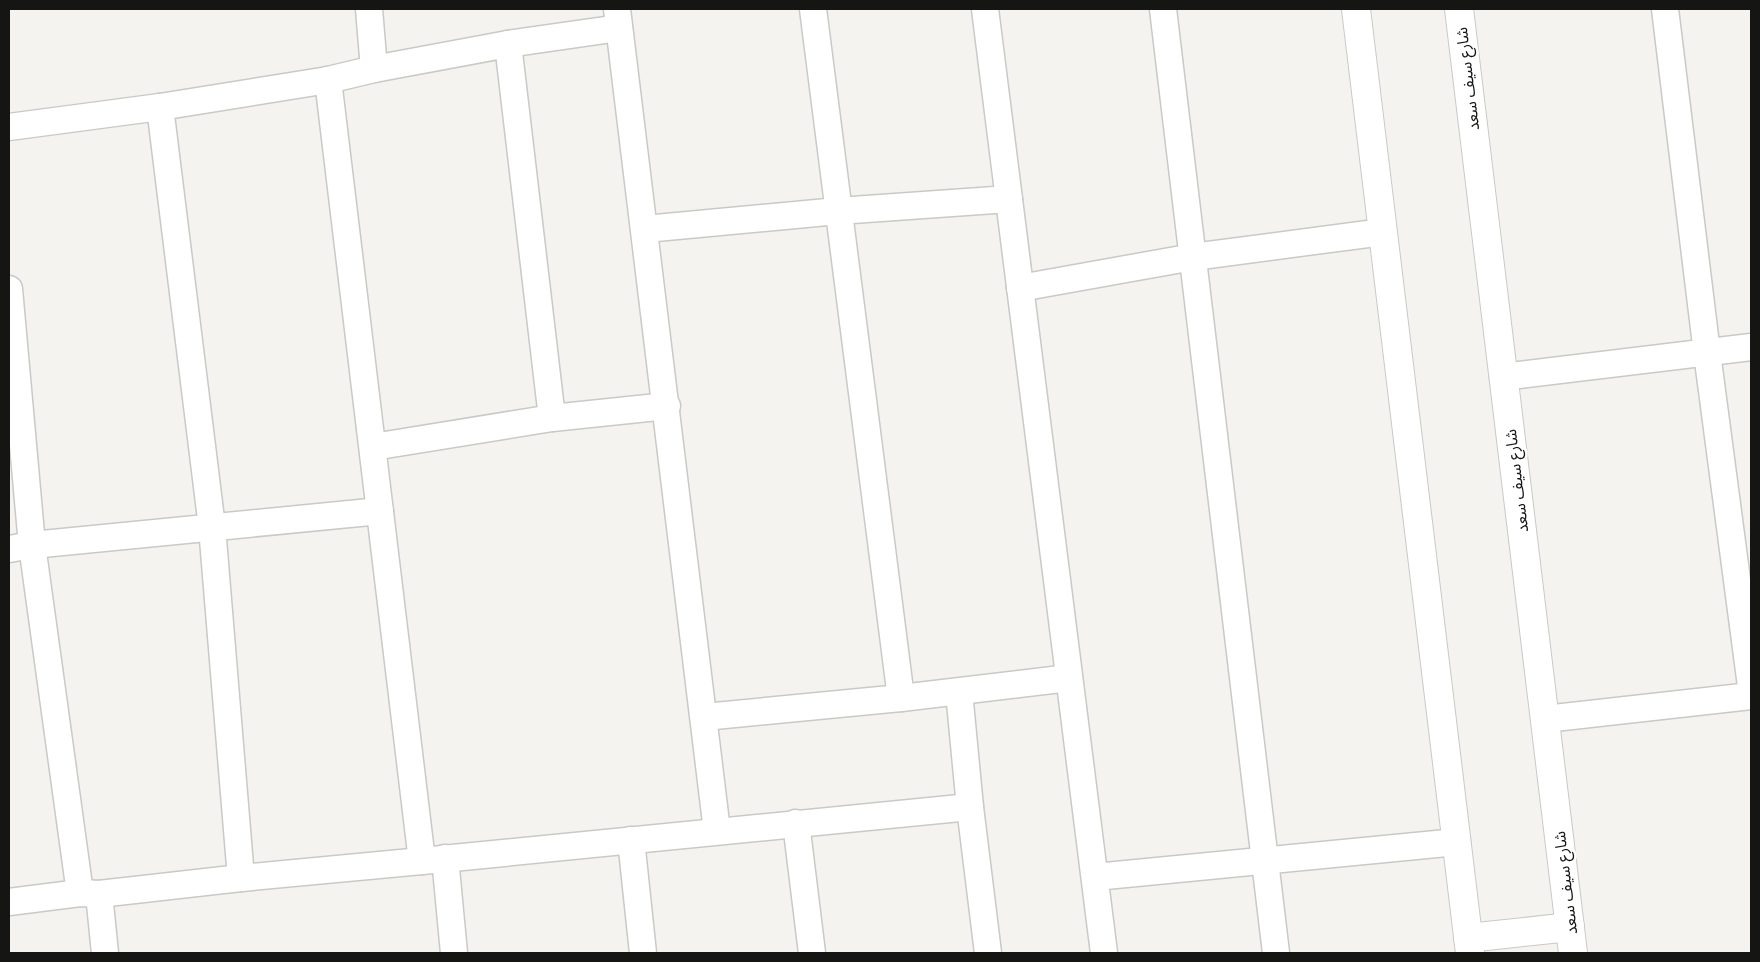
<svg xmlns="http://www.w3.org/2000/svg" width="1760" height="962" viewBox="0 0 1760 962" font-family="Ubuntu,'Noto Sans Arabic',sans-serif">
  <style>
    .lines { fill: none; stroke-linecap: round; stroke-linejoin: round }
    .minor-casing { stroke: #cac9c6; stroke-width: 29 }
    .tertiary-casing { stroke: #cac9c6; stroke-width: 30 }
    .minor { stroke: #fff; stroke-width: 26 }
    .tertiary { stroke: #fff; stroke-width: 28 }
    .labels { text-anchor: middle; stroke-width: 5; stroke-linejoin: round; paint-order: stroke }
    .street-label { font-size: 16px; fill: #151513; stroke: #fff }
  </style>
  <rect width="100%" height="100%" fill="#f4f3ef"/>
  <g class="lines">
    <defs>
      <g id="minor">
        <polyline points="369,9 374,69"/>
        <polyline points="617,9 717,831"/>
        <polyline points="813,9 901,698"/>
        <polyline points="985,9 1104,953"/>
        <polyline points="1163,9 1276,953"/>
        <polyline points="1665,9 1707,353 1751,686"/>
        <polyline points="508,44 552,418"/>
        <polyline points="328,80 422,861"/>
        <polyline points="160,107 212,527 241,878"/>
        <polyline points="9,127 160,107 328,80 374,69 508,44 619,28"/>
        <polyline points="645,229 838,211 1009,199"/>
        <polyline points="1020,288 1193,257 1383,232"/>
        <polyline points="9,289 32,545 80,893"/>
        <polyline points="1503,377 1751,347"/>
        <polyline points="373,447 552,418 667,406"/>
        <polyline points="9,549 32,545 380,511"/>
        <polyline points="959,692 970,807 988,953"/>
        <polyline points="704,717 901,698 1069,678"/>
        <polyline points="1545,719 1751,696"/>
        <polyline points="796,823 812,953"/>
        <polyline points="631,840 643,953"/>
        <polyline points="445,858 454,953"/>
        <polyline points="1095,877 1457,842"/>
        <polyline points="99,894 105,953"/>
        <polyline points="9,902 80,893 99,894 241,878 422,861 970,807"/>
      </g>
      <g id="tertiary">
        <polyline points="1356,9 1470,953"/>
        <polyline points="1459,9 1573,953"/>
        <polyline points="1468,938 1570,927"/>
      </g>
    </defs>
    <use href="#minor" class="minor-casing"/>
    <use href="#tertiary" class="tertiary-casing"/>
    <use href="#minor" class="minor"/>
    <use href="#tertiary" class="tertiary"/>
  </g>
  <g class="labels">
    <g class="street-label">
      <text transform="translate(1467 79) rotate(-97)" y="6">شارع سيف سعد</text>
      <text transform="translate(1516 481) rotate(-97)" y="6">شارع سيف سعد</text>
      <text transform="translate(1565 883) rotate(-97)" y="6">شارع سيف سعد</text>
    </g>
  </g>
  <rect width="1760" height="962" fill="none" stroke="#151513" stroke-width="20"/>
</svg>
